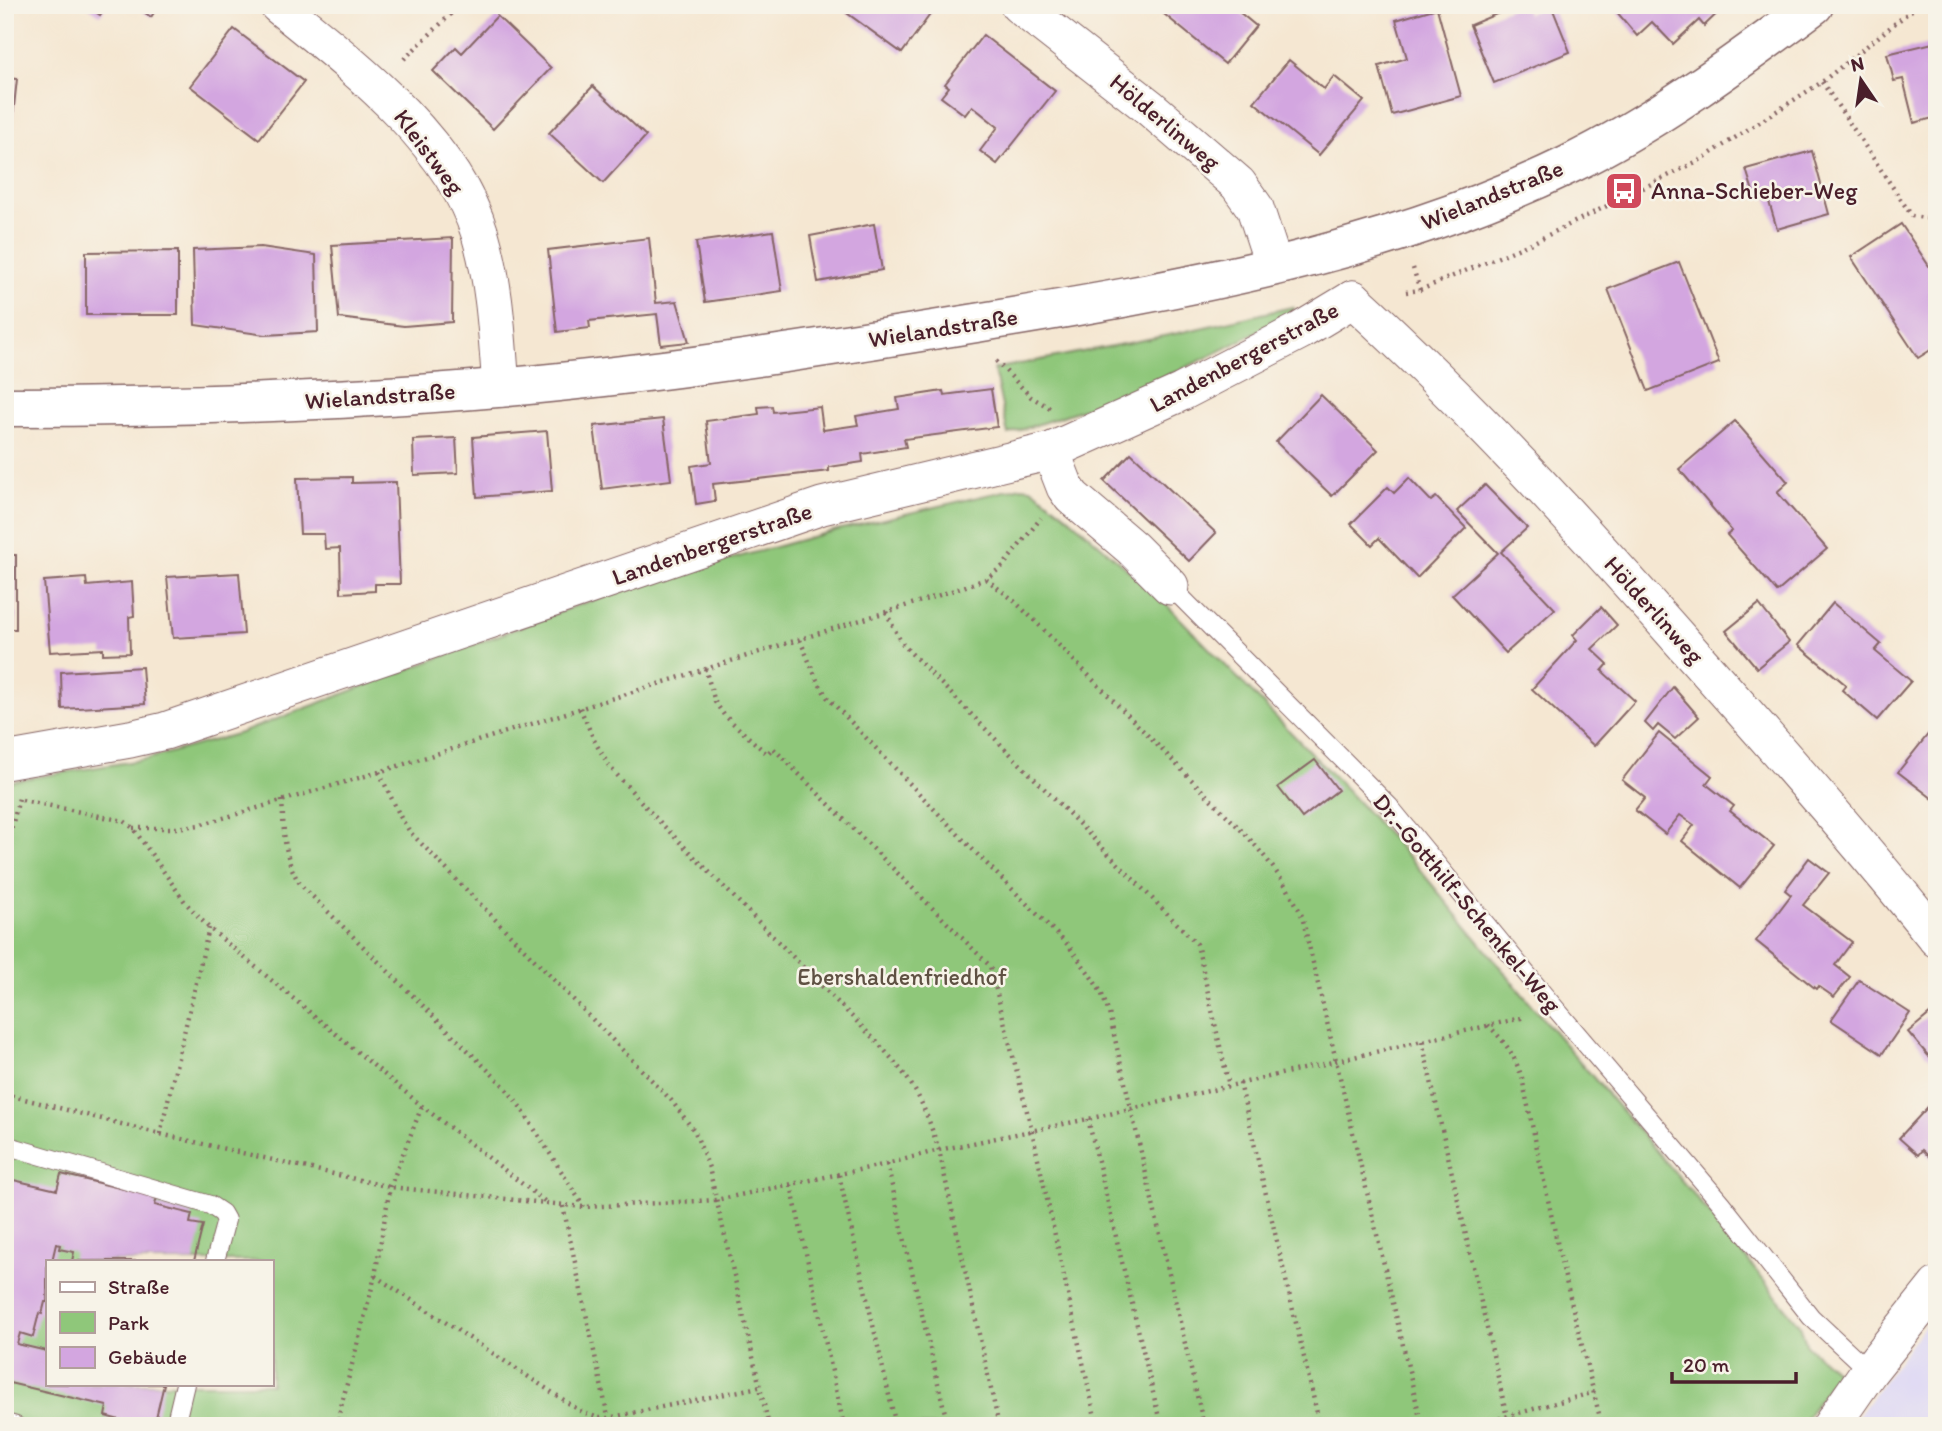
<svg xmlns="http://www.w3.org/2000/svg" width="1942" height="1431" viewBox="0 0 1942 1431" font-family="Itim,sans-serif">
  <style>
    .built { fill: #dcd6f6 }
    .green { fill: #8fc77a; stroke: #6c7352; stroke-width: 2; fill-rule: evenodd }
    .building { fill: #d3a6e0 }
    .lines { fill: none; stroke-linecap: round; stroke-linejoin: round }
    .service-casing { stroke: #866565; stroke-width: 20 }
    .minor-casing { stroke: #866565; stroke-width: 39 }
    .secondary-casing { stroke: #866565; stroke-width: 41 }
    .path { stroke: #866565; stroke-width: 4.5; stroke-dasharray: 2 5; stroke-linecap: butt }
    .service { stroke: #fff; stroke-width: 18 }
    .minor { stroke: #fff; stroke-width: 37 }
    .secondary { stroke: #fff; stroke-width: 38 }
    .labels { text-anchor: middle; stroke-width: 5; stroke-linejoin: round; paint-order: stroke }
    .street-label { font-size: 24px; fill: #4a1f2b; stroke: #f7f3e8 }
    .poi-label { font-size: 24px; fill: #4a1f2b; stroke: #f7f3e8; text-anchor: start }
    .park-label { font-size: 24px; fill: #5f5143; stroke: #f7f3e8 }
  </style>
  <rect width="100%" height="100%" fill="#f7f3e8"/>
  <filter id="ink" filterUnits="userSpaceOnUse"><feTurbulence type="fractalNoise" baseFrequency=".0143" numOctaves="2"/><feDisplacementMap in="SourceGraphic" scale="14" xChannelSelector="R" yChannelSelector="G"/><feConvolveMatrix kernelMatrix="1 2 1 2 8 2 1 2 1" color-interpolation-filters="sRGB"/></filter>
  <filter id="wash" filterUnits="userSpaceOnUse"><feTurbulence type="fractalNoise" baseFrequency=".00686" numOctaves="4" result="noise"/><feDisplacementMap in="SourceGraphic" scale="28" xChannelSelector="R" yChannelSelector="G"/><feGaussianBlur stdDeviation="1.57" result="paint"/><feColorMatrix in="noise" values="0 0 0 0 0 0 0 0 0 0 0 0 0 0 0 0 0 1.4 0 .05"/><feComposite in="paint" operator="in"/></filter>
  <g filter="url(#wash)">
    <rect width="100%" height="100%" fill="#f5e7d2"/>
    <polygon class="built" points="1937,1309 1937,1426 1851,1426"/>
    <g class="green">
      <path d="M1292 307 1294 308V310C1205 365 1107 403 1008 434L994 369 1174 334Z"/>
      <path d="M1021 487 1031 488 1065 514 1160 598 1344 787 1415 864 1533 1007 1717 1222 1800 1326 1807 1346 1837 1372 1801 1426H5V782L147 759 240 733 578 605 665 577 841 529ZM47 1261H271V1384H47Z"/>
    </g>
    <g id="blocks">
      <g class="building">
        <polygon points="86,5 107,5 100,15"/>
        <polygon points="134,5 159,5 151,17"/>
        <polygon points="841,5 937,5 902,53 840,8"/>
        <polygon points="1153,5 1243,5 1238,11 1256,26 1225,64"/>
        <polygon points="1518,5 1523,5 1527,14 1551,5 1570,52 1494,83 1470,25"/>
        <polygon points="1611,5 1726,5 1704,26 1699,20 1673,44 1652,22 1637,36"/>
        <polygon points="1437,8 1461,96 1392,115 1379,66 1407,58 1396,20"/>
        <polygon points="497,16 551,68 493,129 433,71 456,47 462,53"/>
        <polygon points="234,29 304,82 259,139 190,86"/>
        <polygon points="983,35 1055,91 997,164 980,151 998,127 972,106 965,115 941,97 949,87 945,84"/>
        <polygon points="1937,42 1937,117 1914,123 1903,79 1894,81 1887,54"/>
        <polygon points="1289,60 1324,89 1334,76 1364,101 1319,155 1254,102"/>
        <polygon points="5,78 17,79 9,152 5,151"/>
        <polygon points="593,86 646,136 603,183 549,133"/>
        <polygon points="1812,151 1829,214 1777,229 1767,195 1755,198 1746,169"/>
        <polygon points="874,224 882,270 818,282 810,236"/>
        <polygon points="1901,224 1937,278 1937,346 1918,358 1851,257"/>
        <polygon points="773,231 782,291 705,302 696,242"/>
        <polygon points="453,238 452,322 404,326 339,318 332,245"/>
        <polygon points="649,238 656,303 677,301 689,342 661,345 657,314 589,321 590,328 557,332 548,250"/>
        <polygon points="261,247 316,255 318,332 265,335 195,325 193,250"/>
        <polygon points="178,251 178,315 86,315 86,252"/>
        <polygon points="1679,262 1719,363 1648,391 1608,289"/>
        <polygon points="991,389 997,427 904,439 906,447 862,454 863,462 829,467 829,471 713,484 715,501 696,504 691,466 711,463 706,421 759,414 758,407 772,406 773,412 820,407 823,430 858,425 856,416 899,409 897,398 943,391 944,395"/>
        <polygon points="1321,395 1378,450 1332,496 1276,442"/>
        <polygon points="663,419 671,480 602,489 594,426"/>
        <polygon points="1735,421 1788,482 1777,492 1827,549 1777,592 1727,535 1732,531 1679,469"/>
        <polygon points="547,431 552,491 477,497 473,437"/>
        <polygon points="456,438 458,473 414,475 413,440"/>
        <polygon points="1131,453 1216,533 1189,561 1104,481"/>
        <polygon points="352,477 352,483 396,482 400,584 375,584 375,591 341,593 340,548 325,549 324,534 300,534 297,478"/>
        <polygon points="1409,478 1431,501 1436,497 1466,528 1417,578 1379,538 1372,545 1351,524 1388,487 1394,493"/>
        <polygon points="1485,485 1527,528 1501,552 1555,609 1506,653 1452,595 1498,553 1457,511"/>
        <rect x="5" y="555" width="11" height="74"/>
        <polygon points="239,573 244,634 173,638 167,577"/>
        <polygon points="86,578 87,586 132,582 134,616 129,617 130,653 103,654 103,649 50,652 44,581"/>
        <polygon points="1833,603 1881,644 1875,651 1911,681 1877,720 1842,690 1846,685 1798,645"/>
        <polygon points="1759,604 1789,642 1757,668 1726,631"/>
        <polygon points="1601,607 1617,625 1592,649 1608,664 1602,671 1635,701 1594,746 1532,689 1577,640 1573,635"/>
        <polygon points="142,667 145,704 62,709 61,672"/>
        <polygon points="1673,687 1699,717 1675,739 1658,725 1653,731 1645,723"/>
        <polygon points="1937,723 1937,802 1898,772"/>
        <polygon points="1659,733 1712,776 1706,784 1734,806 1730,811 1774,846 1740,888 1682,841 1694,825 1680,815 1665,834 1635,810 1645,798 1622,780"/>
        <polygon points="1315,760 1338,790 1302,818 1278,787"/>
        <polygon points="1809,858 1829,873 1803,905 1852,942 1835,965 1850,977 1834,997 1818,986 1816,989 1756,941 1791,895 1785,890"/>
        <polygon points="1859,980 1910,1013 1882,1054 1831,1020"/>
        <polygon points="1937,1008 1937,1066 1908,1032"/>
        <polygon points="1937,1097 1937,1164 1922,1150 1918,1155 1899,1138"/>
        <polygon points="61,1174 157,1197 155,1205 192,1214 190,1223 203,1225 194,1261 72,1261 74,1252 59,1249 60,1245 56,1244 52,1261 47,1261 47,1302 45,1302 42,1314 39,1313 33,1337 20,1333 17,1344 47,1351 47,1384 164,1384 154,1426 141,1426 105,1416 107,1406 5,1382 5,1178 57,1190"/>
      </g>
    </g>
  </g>
  <g filter="url(#ink)">
    <use href="#blocks" fill-opacity="0" stroke="#866565" stroke-width="2"/>
    <g class="lines">
      <defs>
        <g id="service">
          <polyline points="1170,586 1389,806 1544,995 1721,1203 1811,1317 1869,1371"/>
          <polyline points="5,1145 210,1205 222,1213 226,1220 215,1261"/>
          <polyline points="5,1423 16,1426"/>
          <polyline points="175,1426 185,1384"/>
        </g>
        <g id="minor">
          <path d="M278 5C352 65 451 140 480 234 495 284 497 336 501 388"/>
          <polyline points="1019,5 1149,107 1238,184 1255,208 1274,266"/>
          <path d="M1353 299C1470 406 1577 523 1682 642 1769 739 1855 837 1937 939"/>
          <polyline points="1051,451 1065,487 1072,497 1132,548 1170,586"/>
          <polyline points="5,761 130,739 165,731 822,506 1051,451 1182,392 1300,331 1353,299"/>
          <polyline points="1831,1426 1869,1371 1937,1286"/>
        </g>
        <path id="secondary" d="M5 407C169 407 334 402 497 388 658 374 817 349 976 323 1178 290 1383 255 1568 165 1656 122 1736 63 1814 5"/>
      </defs>
      <use href="#service" class="service-casing"/>
      <use href="#minor" class="minor-casing"/>
      <use href="#secondary" class="secondary-casing"/>
      <g class="path">
        <polyline points="404,59 452,13 463,5"/>
        <polyline points="1822,82 1912,216 1937,220"/>
        <polyline points="1413,268 1420,290"/>
        <polyline points="1406,292 1420,290 1534,242 1702,159 1822,82 1918,5"/>
        <polyline points="996,361 1031,397 1050,408"/>
        <path d="M986 579 1011 598 1034 620 1247 836C1270 862 1287 884 1302 916L1422 1426"/>
        <polyline points="886,612 901,642 910,652 1197,944 1229,1086"/>
        <polyline points="800,640 817,680 827,697 977,854 1068,945 1088,972 1101,992 1109,1013 1204,1426"/>
        <polyline points="705,668 715,702 724,715 767,754 773,748 990,966 1032,1131 1097,1426"/>
        <path d="M580 708 595 742 609 766 654 816 877 1042C895 1062 914 1083 924 1109 930 1122 934 1136 939 1150L999 1426"/>
        <polyline points="379,772 401,818 410,832 671,1100 695,1132 709,1168 769,1426"/>
        <polyline points="22,800 124,821 133,828 185,902 209,928 422,1106 547,1203"/>
        <path d="M282 800C284 830 283 860 301 885L506 1088 521 1108 584 1207"/>
        <polyline points="133,828 176,828 199,825 227,817 379,772 937,596 986,579 1003,566 1041,518"/>
        <polyline points="5,855 19,798"/>
        <path d="M1488 1025C1506 1043 1514 1054 1522 1078L1562 1265 1602 1426"/>
        <polyline points="1422,1041 1507,1417"/>
        <polyline points="1240,1083 1320,1426"/>
        <polyline points="5,1094 160,1134 390,1187 584,1207 716,1200 887,1164 939,1150 1088,1119 1521,1018 1524,1015"/>
        <polyline points="1088,1119 1161,1426"/>
        <polyline points="160,1134 209,928"/>
        <polyline points="887,1164 948,1426"/>
        <polyline points="839,1175 896,1426"/>
        <polyline points="791,1185 844,1426"/>
        <polyline points="563,1206 610,1426"/>
        <polyline points="375,1276 582,1412 598,1418 608,1418 759,1387"/>
        <polyline points="336,1426 375,1276 390,1187 422,1106"/>
        <polyline points="1472,1426 1595,1392"/>
      </g>
      <use href="#service" class="service"/>
      <use href="#minor" class="minor"/>
      <use href="#secondary" class="secondary"/>
    </g>
  </g>
  <defs>
    <symbol id="bus-square" viewBox="-11 -11 22 22"><rect x="-9" y="-9" width="18" height="18" rx="4" fill="#d1495b" stroke="#f7f3e8"/><path d="M-5-6H5V4H4V6H2V4H-2V6H-4V4H-5ZM-3.5-4V0h7V-4ZM-3.5 1.2v1.5H-2V1.2ZM2 1.2v1.5H3.5V1.2Z" fill="#fff"/></symbol>
  </defs>
  <g fill-rule="evenodd">
    <use href="#bus-square" x="1602" y="169" width="44" height="44"/>
  </g>
  <g class="labels">
    <g class="street-label">
      <text transform="translate(1165 122) rotate(40)" y="8">Hölderlinweg</text>
      <text transform="translate(429 152) rotate(53)" y="8">Kleistweg</text>
      <text transform="translate(1492 195) rotate(-22)" y="8">Wielandstraße</text>
      <text transform="translate(943 328) rotate(-9)" y="8">Wielandstraße</text>
      <text transform="translate(1244 357) rotate(-28)" y="8">Landenbergerstraße</text>
      <text transform="translate(380 396) rotate(-4)" y="8">Wielandstraße</text>
      <text transform="translate(712 544) rotate(-19)" y="8">Landenbergerstraße</text>
      <text transform="translate(1654 610) rotate(48)" y="8">Hölderlinweg</text>
      <text transform="translate(1467 903) rotate(50)" y="8">Dr.-Gotthilf-Schenkel-Weg</text>
    </g>
    <g class="poi-label">
      <text x="1651" y="199">Anna-Schieber-Weg</text>
    </g>
    <g class="park-label">
      <text x="902" y="985">Ebershaldenfriedhof</text>
    </g>
  </g>
  <rect width="1942" height="1431" fill="none" stroke="#f7f3e8" stroke-width="28"/>
  <rect x="46" y="1260" width="228" height="126" fill="#f7f3e8" stroke="#b29e9c" stroke-width="2"/>
  <rect x="60" y="1282" width="35" height="10" fill="#ffffff" stroke="#b29e9c" stroke-width="2"/>
  <text x="108" y="1294" font-size="21" fill="#4a1f2b">Straße</text>
  <rect x="60" y="1312" width="35" height="21" fill="#8fc77a" stroke="#b29e9c" stroke-width="2"/>
  <text x="108" y="1330" font-size="21" fill="#4a1f2b">Park</text>
  <rect x="60" y="1347" width="35" height="21" fill="#d3a6e0" stroke="#b29e9c" stroke-width="2"/>
  <text x="108" y="1364" font-size="21" fill="#4a1f2b">Gebäude</text>
  <g transform="translate(1861 80) rotate(347)" stroke="#f7f3e8" stroke-width="5" paint-order="stroke">
  <path d="M0-5L12 26L0 18L-12 26Z" fill="#4a1f2b"/>
  <text y="-10" font-size="19" font-weight="bold" text-anchor="middle" fill="#4a1f2b">N</text>
  </g>
  <path d="M1672 1372v10h124v-10" fill="none" stroke="#4a1f2b" stroke-width="3.5"/>
  <text x="1683" y="1372" font-size="21" fill="#4a1f2b" stroke="#f7f3e8" stroke-width="5" paint-order="stroke">20 m</text>
</svg>
